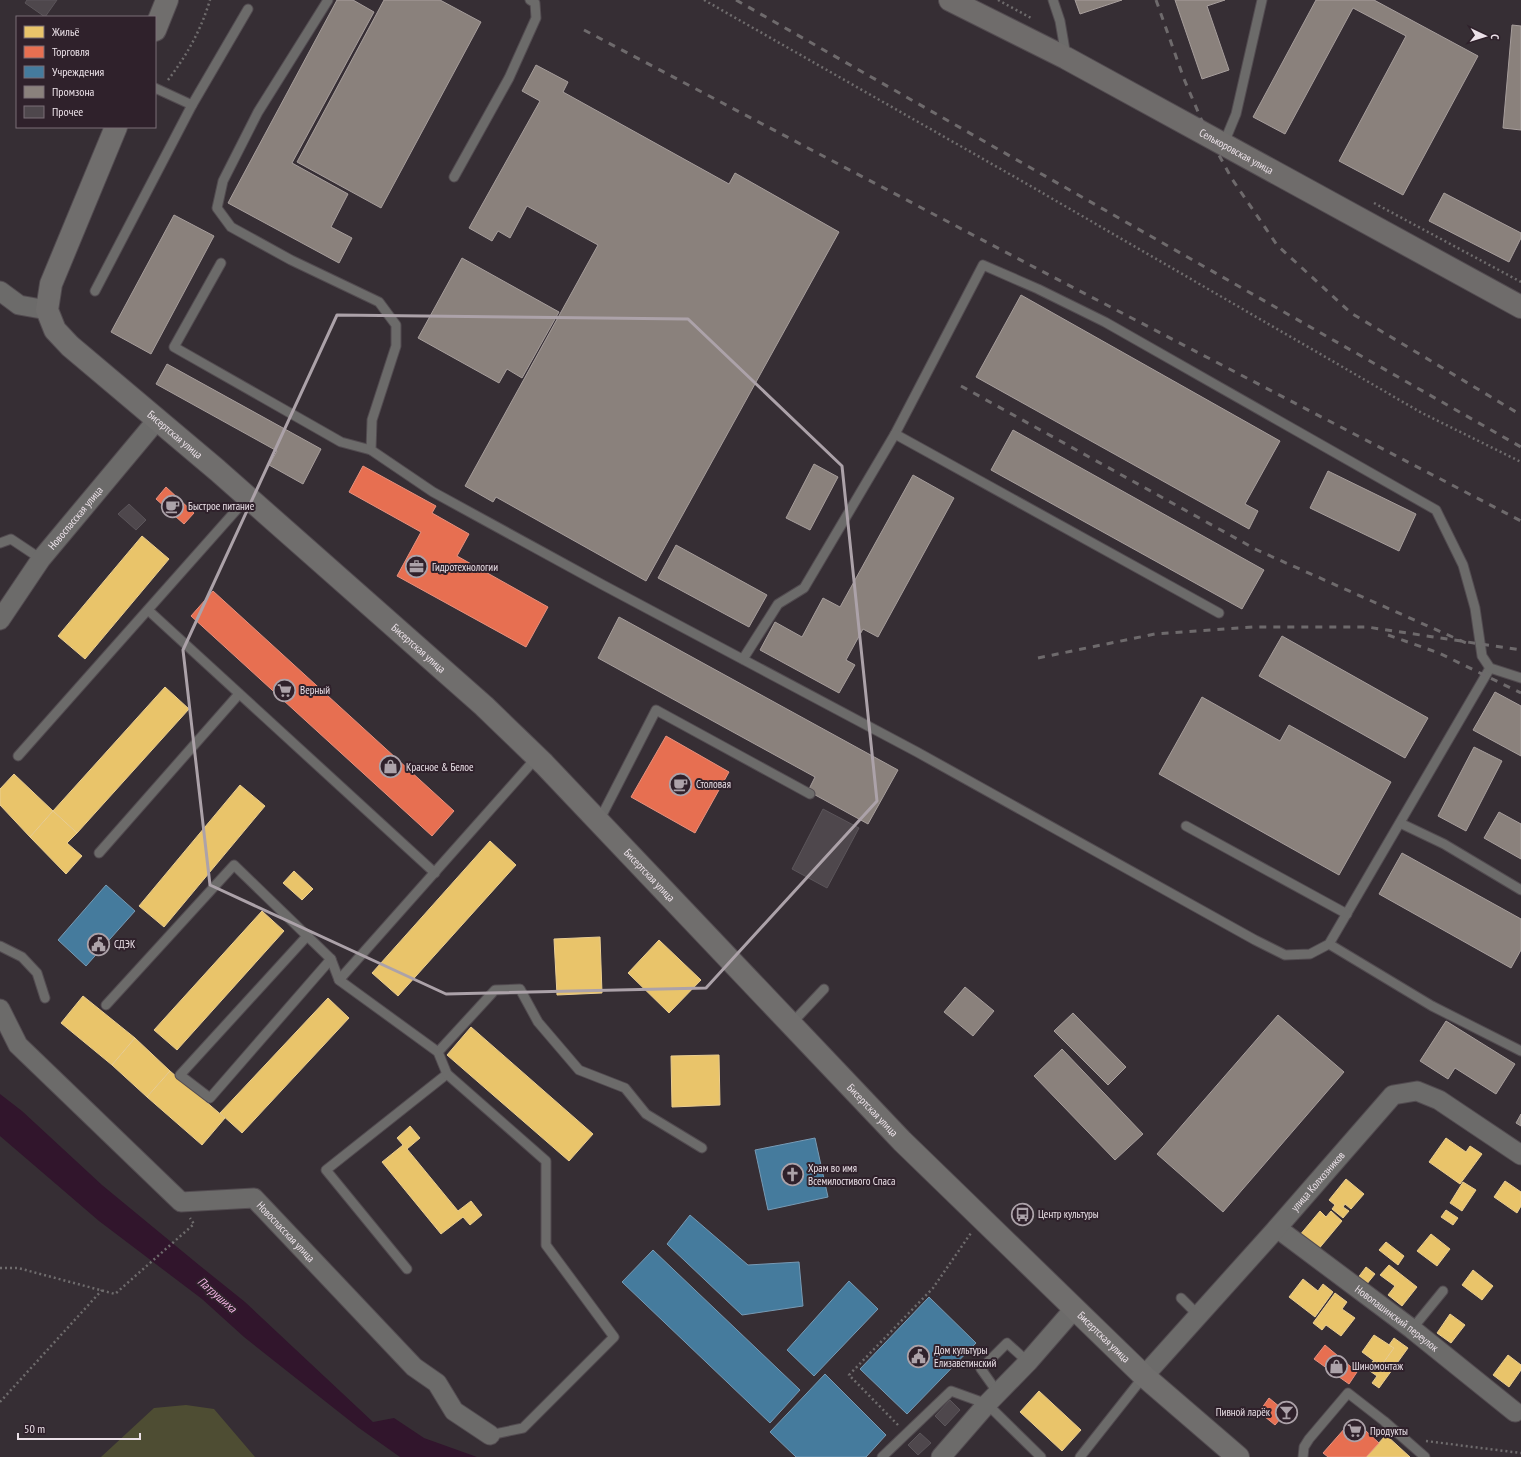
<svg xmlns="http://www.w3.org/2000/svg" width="1521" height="1457" viewBox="0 0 1521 1457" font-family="'PT Sans Narrow',sans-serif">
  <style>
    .green { fill: #4e4d33 }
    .water { fill: #31152c }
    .homes { fill: #e9c46a; stroke: #eacd90 }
    .shops { fill: #e76f51; stroke: #e8917e }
    .public { fill: #457b9d; stroke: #779ab4 }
    .industry { fill: #8a817c; stroke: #a79e9c }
    .building { fill: #4e474c; stroke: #5b555a }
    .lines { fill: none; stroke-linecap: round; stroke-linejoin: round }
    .service-casing { stroke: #524b50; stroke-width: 11 }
    .minor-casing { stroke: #524b50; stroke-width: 21 }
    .secondary-casing { stroke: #524b50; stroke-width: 24 }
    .primary-casing { stroke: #524b50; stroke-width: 24 }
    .path { stroke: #6f6c6d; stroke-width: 2.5; stroke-dasharray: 2 3; stroke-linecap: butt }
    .service { stroke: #6c6b6a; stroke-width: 9 }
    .minor { stroke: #6c6b6a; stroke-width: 19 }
    .secondary { stroke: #706e6d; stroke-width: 22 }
    .primary { stroke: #6f6c6b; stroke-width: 22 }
    .rail { stroke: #6e6a6c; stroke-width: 3; stroke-dasharray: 7 7; stroke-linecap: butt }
    .marked { fill: none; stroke: #aca2a9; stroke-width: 3; stroke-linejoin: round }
    .labels { text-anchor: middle; stroke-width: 4; stroke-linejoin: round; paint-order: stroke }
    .street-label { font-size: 11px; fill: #ebe1e8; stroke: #2f212b }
    .poi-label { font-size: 11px; fill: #ebe1e8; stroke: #2f212b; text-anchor: start }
    .water-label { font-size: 12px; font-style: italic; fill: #f3b6e4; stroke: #2f212b }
  </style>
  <rect width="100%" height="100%" fill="#362e34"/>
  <polygon class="green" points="186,1405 214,1409 255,1457 101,1457 154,1408"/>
  <polygon class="water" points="0,1094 22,1111 102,1185 199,1265 245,1302 373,1422 394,1418 424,1438 477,1457 400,1457 359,1428 244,1337 202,1299 99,1221 0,1136"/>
  <g class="homes">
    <polygon points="142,536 169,559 85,659 58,636"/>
    <polygon points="165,687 189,709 77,833 53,811"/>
    <polygon points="14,774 53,811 30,837 0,805 0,789"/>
    <polygon points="240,785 265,806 164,927 139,906"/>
    <polygon points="53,811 77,833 67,843 82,856 66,874 30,837"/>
    <polygon points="490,841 516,865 398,996 372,973"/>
    <polygon points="294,871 313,889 302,900 283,883"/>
    <polygon points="262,911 284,931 177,1050 154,1030"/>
    <polygon points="600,937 602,993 557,995 554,939"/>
    <polygon points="659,940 701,980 669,1013 628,973"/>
    <polygon points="83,996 135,1038 112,1065 61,1023"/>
    <polygon points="328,998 349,1018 242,1133 220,1113"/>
    <polygon points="471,1027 593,1134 569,1161 447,1055"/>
    <polygon points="135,1038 170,1071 147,1097 112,1065"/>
    <polygon points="719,1055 720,1105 672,1107 671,1056"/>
    <polygon points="170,1071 225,1118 202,1145 147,1097"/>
    <polygon points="410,1126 420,1138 407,1149 458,1211 471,1201 482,1215 470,1225 463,1217 441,1234 382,1162 403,1145 397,1138"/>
    <polygon points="1446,1138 1466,1152 1470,1146 1482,1154 1460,1184 1429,1162"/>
    <polygon points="1346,1179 1364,1194 1351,1209 1345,1204 1343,1207 1349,1211 1343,1218 1332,1209 1335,1205 1329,1200"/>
    <polygon points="1505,1181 1521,1192 1521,1206 1517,1213 1494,1197"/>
    <polygon points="1463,1182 1476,1190 1462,1211 1450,1203"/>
    <polygon points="1446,1210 1458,1218 1453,1225 1441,1217"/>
    <polygon points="1320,1211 1326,1217 1331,1211 1342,1221 1317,1251 1299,1236"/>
    <polygon points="1431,1234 1450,1249 1437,1266 1417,1251"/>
    <polygon points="1386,1242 1404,1256 1398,1265 1379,1250"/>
    <polygon points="1389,1265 1417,1287 1402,1306 1388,1295 1395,1286 1380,1275"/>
    <polygon points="1366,1267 1375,1274 1366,1285 1357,1279"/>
    <polygon points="1473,1270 1493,1286 1482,1300 1462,1285"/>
    <polygon points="1303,1279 1318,1291 1323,1284 1333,1292 1315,1317 1289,1297"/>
    <polygon points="1335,1293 1347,1302 1342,1309 1355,1318 1341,1336 1326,1325 1322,1330 1313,1323"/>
    <polygon points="1450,1314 1465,1325 1451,1343 1437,1333"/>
    <polygon points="1374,1335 1394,1348 1381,1366 1362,1352"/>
    <polygon points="1394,1338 1408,1348 1379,1388 1372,1383 1377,1376 1367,1369 1373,1361 1381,1366 1394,1348 1389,1345"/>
    <polygon points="1508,1355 1521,1365 1521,1370 1509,1387 1493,1375"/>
    <polygon points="1039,1391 1081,1430 1062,1451 1020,1412"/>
    <polygon points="1386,1435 1410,1457 1366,1457"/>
  </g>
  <g class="shops">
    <polygon points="363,466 436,506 432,513 469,534 457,556 548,607 526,647 397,576 421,532 349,492"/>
    <polygon points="166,487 194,513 184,524 156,499"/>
    <polygon points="213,591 454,811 432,836 191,616"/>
    <polygon points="666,736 729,772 695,833 631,797"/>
    <polygon points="1325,1345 1357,1372 1349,1384 1314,1359"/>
    <polygon points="1269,1398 1286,1412 1275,1425 1259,1412"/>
    <polygon points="1353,1419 1379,1443 1366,1457 1328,1457 1323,1453"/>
  </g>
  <g class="public">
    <polygon points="106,885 135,911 86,966 58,940"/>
    <polygon points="815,1138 828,1197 768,1210 755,1150"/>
    <polygon points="690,1215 748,1265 799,1262 803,1306 742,1315 667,1244"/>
    <polygon points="653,1250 800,1390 770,1423 622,1282"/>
    <polygon points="849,1281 878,1309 814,1376 787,1350"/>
    <polygon points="929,1297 976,1343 907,1414 860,1369"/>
    <polygon points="825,1374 886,1435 866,1457 796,1457 770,1432"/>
  </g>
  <g class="industry">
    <polygon points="337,0 353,0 374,12 292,163 348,194 331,227 352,238 339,263 228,203"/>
    <polygon points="384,0 440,0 481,22 381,208 297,162"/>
    <polygon points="1075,0 1122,0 1080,14"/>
    <polygon points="1175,0 1225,0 1207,6 1229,70 1202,79"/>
    <polygon points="1316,0 1374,0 1478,56 1403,195 1339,161 1406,36 1353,8 1285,134 1253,117"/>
    <polygon points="1512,25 1521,26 1521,130 1503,128"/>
    <polygon points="536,65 568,82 563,92 729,184 735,173 839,232 646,581 496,497 493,502 465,486 598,245 527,206 510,238 498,231 492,241 469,228 540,101 522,91"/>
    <polygon points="1444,193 1521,233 1521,238 1509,262 1429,221"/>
    <polygon points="174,215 214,236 151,354 111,332"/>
    <polygon points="462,258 559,312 522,378 507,369 499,383 418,338"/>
    <polygon points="1021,295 1280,441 1245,504 1258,511 1249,529 976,377"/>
    <polygon points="167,364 321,449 303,484 269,465 277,451 156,384"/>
    <polygon points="1013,430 1264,570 1242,609 991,470"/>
    <polygon points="814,464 838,477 810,530 786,518"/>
    <polygon points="1328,471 1416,514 1399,551 1310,508"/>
    <polygon points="913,475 954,498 878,637 863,629 846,660 855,665 839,693 760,650 775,622 802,637 823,598 840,607"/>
    <polygon points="676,545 767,595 749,627 658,578"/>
    <polygon points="619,617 898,770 868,824 808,791 815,777 598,658"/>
    <polygon points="1282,636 1428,718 1405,758 1259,676"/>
    <polygon points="1495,692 1521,706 1521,756 1473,730"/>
    <polygon points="1202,697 1280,741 1289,725 1391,782 1339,875 1159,774"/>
    <polygon points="1474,747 1502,761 1466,831 1438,816"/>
    <polygon points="1499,812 1521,824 1521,859 1484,838"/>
    <polygon points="1402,853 1521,919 1521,950 1511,968 1379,894"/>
    <polygon points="965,987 994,1011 973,1036 944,1012"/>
    <polygon points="1073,1013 1126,1067 1108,1085 1054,1031"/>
    <polygon points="1278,1015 1344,1072 1223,1212 1157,1154"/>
    <polygon points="1446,1021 1515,1064 1496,1094 1455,1068 1448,1079 1420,1061"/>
    <polygon points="1062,1049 1143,1134 1115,1160 1034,1076"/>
    <polygon points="1521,1114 1521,1126 1516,1123"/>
  </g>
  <g class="building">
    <polygon points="27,0 57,0 45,17 25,3"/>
    <polygon points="129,504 146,520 136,530 118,514"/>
    <polygon points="823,809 859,828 827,888 792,869"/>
    <polygon points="950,1400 960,1410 945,1426 935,1416"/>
    <polygon points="920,1433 931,1443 918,1455 908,1445"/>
  </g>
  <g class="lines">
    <defs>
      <g id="service">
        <polyline points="328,0 258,112 223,181 217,208 231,227 291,260 379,302 396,325 396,346 372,420 371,450 433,492 603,585 917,752 1255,940 1285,955 1310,954 1329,944 1490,668"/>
        <polyline points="1053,0 1060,21 1066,56"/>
        <polyline points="155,88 192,105"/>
        <polyline points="1224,143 1236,114 1262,0"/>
        <polyline points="454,177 509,78 536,18 535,3 530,0"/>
        <polyline points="221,263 174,347 341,442 371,450"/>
        <polyline points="95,291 192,105 248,9"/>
        <polyline points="895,434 983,265 1038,289 1105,322 1436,510 1463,565 1475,608 1482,656 1490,668 1521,678"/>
        <polyline points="0,543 11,539 41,559"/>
        <polyline points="148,610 435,873"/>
        <polyline points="743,659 778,604 804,588 895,434 1219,613"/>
        <polyline points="18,756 247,498"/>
        <polyline points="599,821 656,710 810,794"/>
        <polyline points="1400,823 1444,844 1521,890"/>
        <polyline points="1186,826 1347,914"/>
        <polyline points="99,853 239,694"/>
        <polyline points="308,935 180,1075 210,1098 331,959"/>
        <polyline points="1329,944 1432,1006 1521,1051"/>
        <polyline points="0,946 22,957 37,973 45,998"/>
        <polyline points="106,1005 234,865 331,959 339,980"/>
        <polyline points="791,1024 824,989"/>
        <polyline points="438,1052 495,990 520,989 538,1022 579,1070 625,1088 646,1114 702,1148"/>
        <polyline points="407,1269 326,1170 447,1074"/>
        <polyline points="1181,1298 1199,1316"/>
        <polyline points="1412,1329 1443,1291"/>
        <polyline points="998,1393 981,1369 1007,1343 1028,1362"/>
        <polyline points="490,1435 523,1428 614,1337 546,1245 546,1161 447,1074 438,1052 339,980 537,757"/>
        <polyline points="882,1457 951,1391 987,1404 1041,1457"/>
        <polyline points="1080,1457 1144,1376"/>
        <polyline points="1303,1457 1304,1447 1309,1439 1348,1393 1384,1421 1425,1457"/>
      </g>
      <g id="minor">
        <polyline points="0,291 19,305 47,310"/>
        <path id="s1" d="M0 620 41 559 157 420"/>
        <path id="s2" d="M0 1009 18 1045 181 1202 254 1198 414 1367 437 1383 454 1411 490 1435"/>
        <path id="s3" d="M1277 1228 1412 1329 1515 1412"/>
        <path id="s4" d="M1144 1376 1277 1228 1393 1095 1417 1091 1439 1100 1521 1155"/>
        <polyline points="941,1457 987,1404 1028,1362 1075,1308"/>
      </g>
      <g id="secondary">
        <polyline points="155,30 167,0"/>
        <path id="s5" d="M116 127 51 284 47 310 55 330 70 346 217 470 484 706 544 764 902 1141 1144 1376 1238 1457"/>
      </g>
      <g id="primary">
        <path id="s6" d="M950 0 1066 58 1521 307"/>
      </g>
    </defs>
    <use href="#service" class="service-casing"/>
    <use href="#minor" class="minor-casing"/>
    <use href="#secondary" class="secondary-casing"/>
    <use href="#primary" class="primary-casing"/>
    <g class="path">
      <polyline points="704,0 1020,180 1422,413 1521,462"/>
      <polyline points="998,0 1031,18"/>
      <path d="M168 80C187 55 201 30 210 0"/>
      <polyline points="1374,203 1521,282"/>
      <polyline points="0,1268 18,1268 115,1294 194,1224 190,1218"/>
      <polyline points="0,1402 102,1290"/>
      <polyline points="898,1425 849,1375 933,1288 971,1233"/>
      <polyline points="1426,1441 1521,1453"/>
    </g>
    <use href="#service" class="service"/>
    <use href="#minor" class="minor"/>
    <use href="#secondary" class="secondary"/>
    <use href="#primary" class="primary"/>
    <g class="rail">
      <polyline points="736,0 1521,447"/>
      <polyline points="1156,0 1184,79 1208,135 1232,179 1277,245 1351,313 1521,415"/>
      <polyline points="584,30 1030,265 1521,521"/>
      <polyline points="961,386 1257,550 1466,643"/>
      <polyline points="1388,635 1439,653 1521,693"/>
      <polyline points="1038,658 1155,634 1254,627 1367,627 1521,650"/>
    </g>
  </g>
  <path class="marked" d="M337 315 688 319 842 466 877 801 706 988 446 994 210 885 183 650Z"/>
  <defs>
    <symbol id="cafe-ring" viewBox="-11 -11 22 22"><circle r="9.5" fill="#2f212b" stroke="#aca2a9" stroke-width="1.5"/><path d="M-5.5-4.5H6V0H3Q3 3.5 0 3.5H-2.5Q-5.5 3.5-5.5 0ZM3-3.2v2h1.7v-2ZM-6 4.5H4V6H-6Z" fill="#aca2a9"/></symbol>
    <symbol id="office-ring" viewBox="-11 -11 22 22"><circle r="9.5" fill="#2f212b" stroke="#aca2a9" stroke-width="1.5"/><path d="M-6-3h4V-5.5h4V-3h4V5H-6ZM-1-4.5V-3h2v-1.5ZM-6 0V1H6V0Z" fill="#aca2a9"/></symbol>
    <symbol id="supermarket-ring" viewBox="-11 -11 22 22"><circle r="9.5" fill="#2f212b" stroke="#aca2a9" stroke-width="1.5"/><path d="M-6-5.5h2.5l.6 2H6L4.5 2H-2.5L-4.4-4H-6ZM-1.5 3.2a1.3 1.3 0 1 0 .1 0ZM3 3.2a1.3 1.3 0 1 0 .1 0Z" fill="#aca2a9"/></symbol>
    <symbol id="shop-ring" viewBox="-11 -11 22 22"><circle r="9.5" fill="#2f212b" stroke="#aca2a9" stroke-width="1.5"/><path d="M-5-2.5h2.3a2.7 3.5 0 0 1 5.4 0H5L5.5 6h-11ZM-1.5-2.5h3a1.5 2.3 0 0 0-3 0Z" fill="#aca2a9"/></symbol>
    <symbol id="civic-ring" viewBox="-11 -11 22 22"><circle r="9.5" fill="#2f212b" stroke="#aca2a9" stroke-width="1.5"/><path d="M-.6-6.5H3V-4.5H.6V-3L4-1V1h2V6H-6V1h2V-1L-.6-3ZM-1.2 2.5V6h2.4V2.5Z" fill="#aca2a9"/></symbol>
    <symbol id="church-ring" viewBox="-11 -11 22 22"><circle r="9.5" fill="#2f212b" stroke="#aca2a9" stroke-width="1.5"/><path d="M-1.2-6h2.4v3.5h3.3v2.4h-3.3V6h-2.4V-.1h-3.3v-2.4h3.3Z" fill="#aca2a9"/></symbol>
    <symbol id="bus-ring" viewBox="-11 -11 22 22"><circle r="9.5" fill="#2f212b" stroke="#aca2a9" stroke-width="1.5"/><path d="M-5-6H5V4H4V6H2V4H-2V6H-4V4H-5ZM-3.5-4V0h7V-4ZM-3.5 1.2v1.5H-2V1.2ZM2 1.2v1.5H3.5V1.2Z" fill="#aca2a9"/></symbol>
    <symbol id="bar-ring" viewBox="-11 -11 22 22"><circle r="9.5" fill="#2f212b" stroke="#aca2a9" stroke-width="1.5"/><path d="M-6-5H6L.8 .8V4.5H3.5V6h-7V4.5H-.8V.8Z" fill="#aca2a9"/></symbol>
  </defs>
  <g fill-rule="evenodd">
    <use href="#cafe-ring" x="160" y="494" width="25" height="25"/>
    <use href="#office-ring" x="404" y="554" width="25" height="25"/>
    <use href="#supermarket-ring" x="272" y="678" width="25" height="25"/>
    <use href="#shop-ring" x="378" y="754" width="25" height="25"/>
    <use href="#cafe-ring" x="668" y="772" width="25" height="25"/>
    <use href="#civic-ring" x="86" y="932" width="25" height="25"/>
    <use href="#church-ring" x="780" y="1162" width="25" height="25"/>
    <use href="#bus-ring" x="1010" y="1202" width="25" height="25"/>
    <use href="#civic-ring" x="906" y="1344" width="25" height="25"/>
    <use href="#shop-ring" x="1324" y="1354" width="25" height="25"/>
    <use href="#bar-ring" x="1274" y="1400" width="25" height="25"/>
    <use href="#supermarket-ring" x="1342" y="1418" width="25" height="25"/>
  </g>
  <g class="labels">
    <g class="street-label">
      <text dy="4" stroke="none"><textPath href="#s6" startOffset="324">Селькоровская улица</textPath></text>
      <text dy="4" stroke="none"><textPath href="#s5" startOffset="377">Бисертская улица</textPath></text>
      <text dy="4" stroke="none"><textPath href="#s1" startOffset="127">Новоспасская улица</textPath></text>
      <text dy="4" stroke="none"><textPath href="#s5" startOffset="701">Бисертская улица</textPath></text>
      <text dy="4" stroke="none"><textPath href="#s5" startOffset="1025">Бисертская улица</textPath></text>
      <text dy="4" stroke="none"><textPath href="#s5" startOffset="1349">Бисертская улица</textPath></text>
      <text dy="4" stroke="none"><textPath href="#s4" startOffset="261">улица Колхозников</textPath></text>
      <text dy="4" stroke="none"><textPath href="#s2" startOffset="386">Новоспасская улица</textPath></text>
      <text dy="4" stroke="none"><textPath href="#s3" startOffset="150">Новопашинский переулок</textPath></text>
      <text dy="4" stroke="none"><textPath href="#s5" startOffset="1673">Бисертская улица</textPath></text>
    </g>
    <g class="poi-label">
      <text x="188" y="510">Быстрое питание</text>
      <text x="432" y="571">Гидротехнологии</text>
      <text x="300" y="694">Верный</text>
      <text x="406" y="771">Красное &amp; Белое</text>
      <text x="696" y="788">Столовая</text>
      <text x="114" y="948">СДЭК</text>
      <text x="808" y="1172">Храм во имя<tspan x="808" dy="13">Всемилостивого Спаса</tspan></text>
      <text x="1038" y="1218">Центр культуры</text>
      <text x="934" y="1354">Дом культуры<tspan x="934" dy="13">Елизаветинский</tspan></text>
      <text x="1352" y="1370">Шиномонтаж</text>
      <text x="1270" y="1416" text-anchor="end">Пивной ларёк</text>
      <text x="1370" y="1435">Продукты</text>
    </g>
    <g class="water-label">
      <text transform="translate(217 1295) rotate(41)" y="4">Патрушиха</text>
    </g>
  </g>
  <rect x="16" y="16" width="140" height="112" fill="#2f212b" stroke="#7a6e77"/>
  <rect x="24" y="26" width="20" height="12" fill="#e9c46a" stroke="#7a6e77"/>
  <text x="52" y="36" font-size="12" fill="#ebe1e8">Жильё</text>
  <rect x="24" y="46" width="20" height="12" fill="#e76f51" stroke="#7a6e77"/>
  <text x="52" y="56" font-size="12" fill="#ebe1e8">Торговля</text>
  <rect x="24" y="66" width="20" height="12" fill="#457b9d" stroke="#7a6e77"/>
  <text x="52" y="76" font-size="12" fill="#ebe1e8">Учреждения</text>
  <rect x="24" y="86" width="20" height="12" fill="#8a817c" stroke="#7a6e77"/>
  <text x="52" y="96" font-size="12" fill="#ebe1e8">Промзона</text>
  <rect x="24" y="106" width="20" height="12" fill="#4e474c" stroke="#7a6e77"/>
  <text x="52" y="116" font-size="12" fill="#ebe1e8">Прочее</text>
  <g transform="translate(1485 36) rotate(94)" stroke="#2f212b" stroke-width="3" paint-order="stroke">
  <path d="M0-3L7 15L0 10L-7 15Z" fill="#ebe1e8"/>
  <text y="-6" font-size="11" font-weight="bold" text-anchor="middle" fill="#ebe1e8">С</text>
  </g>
  <path d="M18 1433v6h122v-6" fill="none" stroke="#ebe1e8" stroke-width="2"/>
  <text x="24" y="1433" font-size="12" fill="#ebe1e8" stroke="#2f212b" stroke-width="3" paint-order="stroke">50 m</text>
</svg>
